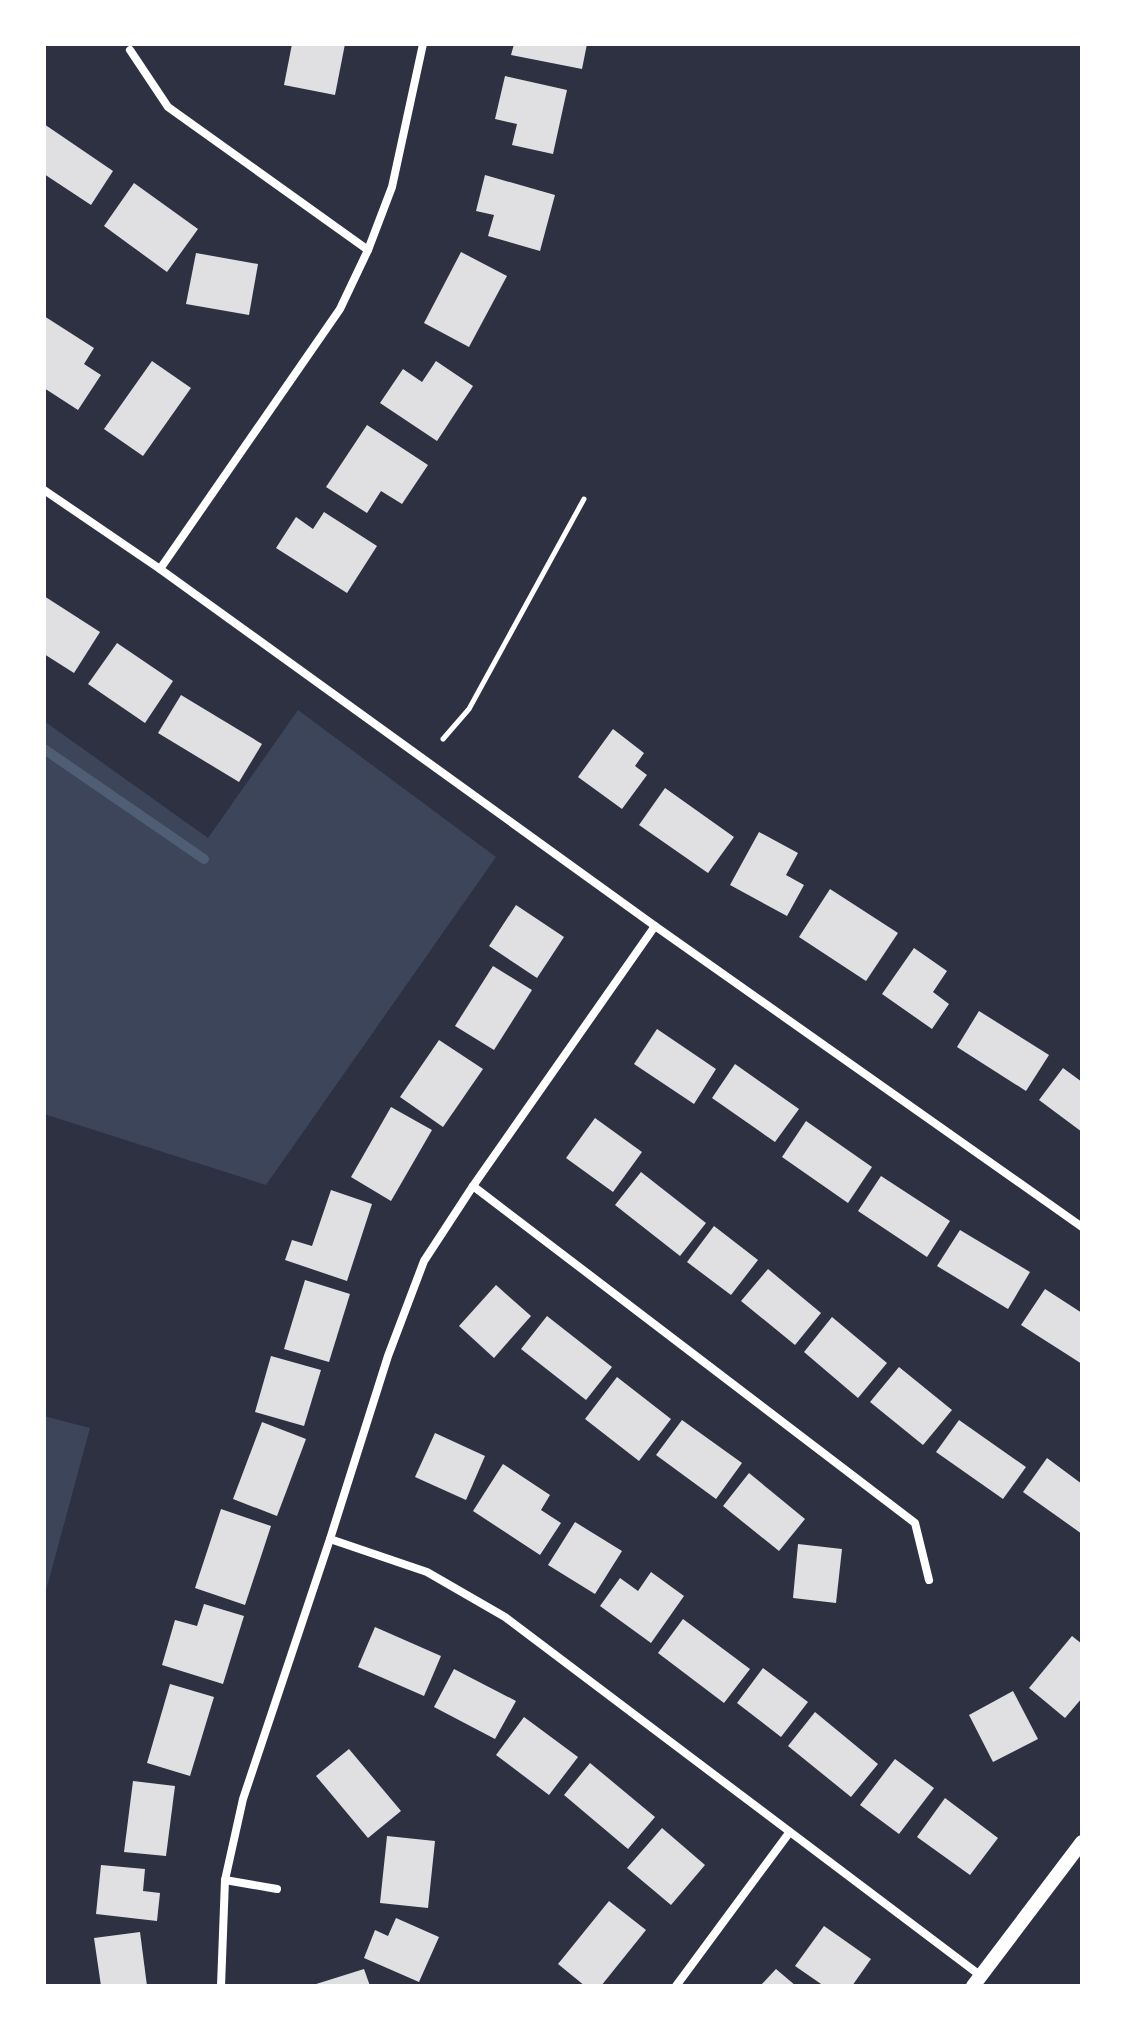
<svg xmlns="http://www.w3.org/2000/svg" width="1126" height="2030" viewBox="0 0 1126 2030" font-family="'PT Sans Narrow',sans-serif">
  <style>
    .green { fill: #3c4559 }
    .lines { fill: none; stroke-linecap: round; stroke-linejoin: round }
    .stream { stroke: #4f5d75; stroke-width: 10 }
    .building { fill: #e0e0e3 }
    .path { stroke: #fff; stroke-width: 5 }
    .minor { stroke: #fff; stroke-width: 8 }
    .tertiary { stroke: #fff; stroke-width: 14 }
  </style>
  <rect width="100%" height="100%" fill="#2d3142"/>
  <g class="green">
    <polygon points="298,710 496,857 266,1185 44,1114 44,721 208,838"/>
    <polygon points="44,1416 90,1428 44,1598"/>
  </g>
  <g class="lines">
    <polyline class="stream" points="44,749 204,859"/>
  </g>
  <g class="building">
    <polygon points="292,44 345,44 335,95 284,85"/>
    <polygon points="514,44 587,44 582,69 511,55"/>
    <polygon points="505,76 567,90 553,154 512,145 517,124 495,119"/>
    <polygon points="44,124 113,171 91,205 44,174"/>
    <polygon points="485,175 555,195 540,251 488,236 494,215 476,211"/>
    <polygon points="134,183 198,229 167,272 104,226"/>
    <polygon points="461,252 507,276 469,347 424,323"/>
    <polygon points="196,253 258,264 249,315 186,304"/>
    <polygon points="44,316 94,348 84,364 101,375 78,410 44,388"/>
    <polygon points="152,361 191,388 143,456 104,429"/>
    <polygon points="436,361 473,386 437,441 380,403 403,369 422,382"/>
    <polygon points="367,425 428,465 402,504 381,491 367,513 326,487"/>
    <polygon points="324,512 377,546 347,593 276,548 296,517 313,529"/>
    <polygon points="44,596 100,632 74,673 44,654"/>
    <polygon points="117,643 173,681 145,723 88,684"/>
    <polygon points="181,695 262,744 239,782 158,733"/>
    <polygon points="613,729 644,753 635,766 647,775 622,809 578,777"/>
    <polygon points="665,788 734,837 708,873 639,825"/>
    <polygon points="759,832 798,853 786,875 804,885 787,916 730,885"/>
    <polygon points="830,889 898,933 866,981 799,937"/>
    <polygon points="516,905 564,937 537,978 489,946"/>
    <polygon points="914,948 947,971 933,992 949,1004 932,1029 882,994"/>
    <polygon points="493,966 532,990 494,1050 455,1026"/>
    <polygon points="979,1011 1049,1055 1026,1091 957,1047"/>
    <polygon points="657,1029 716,1069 694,1104 634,1064"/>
    <polygon points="439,1040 483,1069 443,1127 400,1097"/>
    <polygon points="735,1064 799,1109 775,1142 712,1098"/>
    <polygon points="1063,1068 1082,1082 1082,1132 1039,1100"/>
    <polygon points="391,1107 432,1130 391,1201 351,1177"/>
    <polygon points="595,1118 642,1152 613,1192 566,1158"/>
    <polygon points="806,1121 872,1167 848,1203 782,1157"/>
    <polygon points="641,1172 706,1223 680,1256 615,1205"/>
    <polygon points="881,1176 950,1221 927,1257 858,1211"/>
    <polygon points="331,1190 372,1204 347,1281 285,1260 292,1240 312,1246"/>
    <polygon points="714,1226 758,1260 731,1295 687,1262"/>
    <polygon points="960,1230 1030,1272 1008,1309 937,1266"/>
    <polygon points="768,1269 821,1313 795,1345 741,1301"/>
    <polygon points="305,1280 350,1294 329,1362 284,1349"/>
    <polygon points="496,1285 531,1316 494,1358 459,1326"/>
    <polygon points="1045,1289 1082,1313 1082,1364 1021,1325"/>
    <polygon points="547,1316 612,1367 586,1400 521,1349"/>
    <polygon points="832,1317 887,1363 858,1398 804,1352"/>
    <polygon points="271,1356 321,1370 304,1426 255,1412"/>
    <polygon points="899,1367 952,1410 923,1445 870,1402"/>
    <polygon points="617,1377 671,1419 639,1461 585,1419"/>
    <polygon points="682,1420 742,1463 716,1499 656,1455"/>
    <polygon points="959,1420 1026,1467 1003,1499 936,1452"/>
    <polygon points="262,1422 306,1439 277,1516 233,1499"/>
    <polygon points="435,1433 485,1456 466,1500 415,1477"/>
    <polygon points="1047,1458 1082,1484 1082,1534 1023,1492"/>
    <polygon points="503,1464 550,1495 541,1510 561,1523 540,1555 473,1511"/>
    <polygon points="749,1473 805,1519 779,1551 723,1506"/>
    <polygon points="221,1509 271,1526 245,1605 195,1588"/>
    <polygon points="575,1522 622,1551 595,1594 548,1565"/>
    <polygon points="798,1544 842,1549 836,1603 793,1598"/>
    <polygon points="651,1572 684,1596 651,1643 600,1606 620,1578 638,1591"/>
    <polygon points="204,1604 244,1616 223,1684 162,1665 175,1620 197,1626"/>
    <polygon points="683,1619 750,1669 724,1703 658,1653"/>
    <polygon points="375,1627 441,1656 424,1696 358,1667"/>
    <polygon points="1072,1636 1082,1644 1082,1698 1065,1718 1029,1688"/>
    <polygon points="763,1668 808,1702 781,1737 737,1703"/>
    <polygon points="454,1669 516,1701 495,1739 434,1707"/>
    <polygon points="170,1684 214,1697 190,1776 147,1763"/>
    <polygon points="1013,1691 1038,1739 993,1762 969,1715"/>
    <polygon points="815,1712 878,1764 851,1797 788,1746"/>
    <polygon points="524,1717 578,1757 549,1795 496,1755"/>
    <polygon points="349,1749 401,1811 368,1838 316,1776"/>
    <polygon points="895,1759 934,1788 899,1834 860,1805"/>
    <polygon points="590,1763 655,1817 628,1849 564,1795"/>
    <polygon points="133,1781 175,1786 166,1856 124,1852"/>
    <polygon points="945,1798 998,1838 970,1875 917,1837"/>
    <polygon points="662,1828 705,1865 671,1905 627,1868"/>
    <polygon points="387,1836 435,1841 428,1908 380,1903"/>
    <polygon points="101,1865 145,1869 143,1891 160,1893 157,1921 96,1914"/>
    <polygon points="609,1901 646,1930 601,1986 585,1986 558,1964"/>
    <polygon points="396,1918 439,1937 419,1982 364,1958 375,1930 388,1936"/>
    <polygon points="824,1926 871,1959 852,1986 824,1986 795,1966"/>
    <polygon points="140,1932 147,1986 101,1986 94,1938"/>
    <polygon points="364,1969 370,1986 314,1986 313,1985"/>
    <polygon points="776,1969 796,1986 760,1986"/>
  </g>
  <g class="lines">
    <polyline class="path" points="443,739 469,709 584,499"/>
    <g class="minor">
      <polyline points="130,50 168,107 368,250"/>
      <polyline points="44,490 160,569 655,926 1082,1227"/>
      <polyline points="160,569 340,309 368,250 392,187 423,44"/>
      <polyline points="473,1186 915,1523 929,1580"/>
      <polyline points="330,1539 427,1572 505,1617 981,1976"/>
      <polyline points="225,1880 277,1889"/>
      <polyline points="221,1986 225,1880 243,1799 330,1539 388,1356 424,1261 473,1186 655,926"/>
      <polyline points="676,1986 789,1833"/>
    </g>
    <polyline class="tertiary" points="973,1986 1082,1842"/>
  </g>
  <rect width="1126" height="2030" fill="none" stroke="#ffffff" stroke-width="92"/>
</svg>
